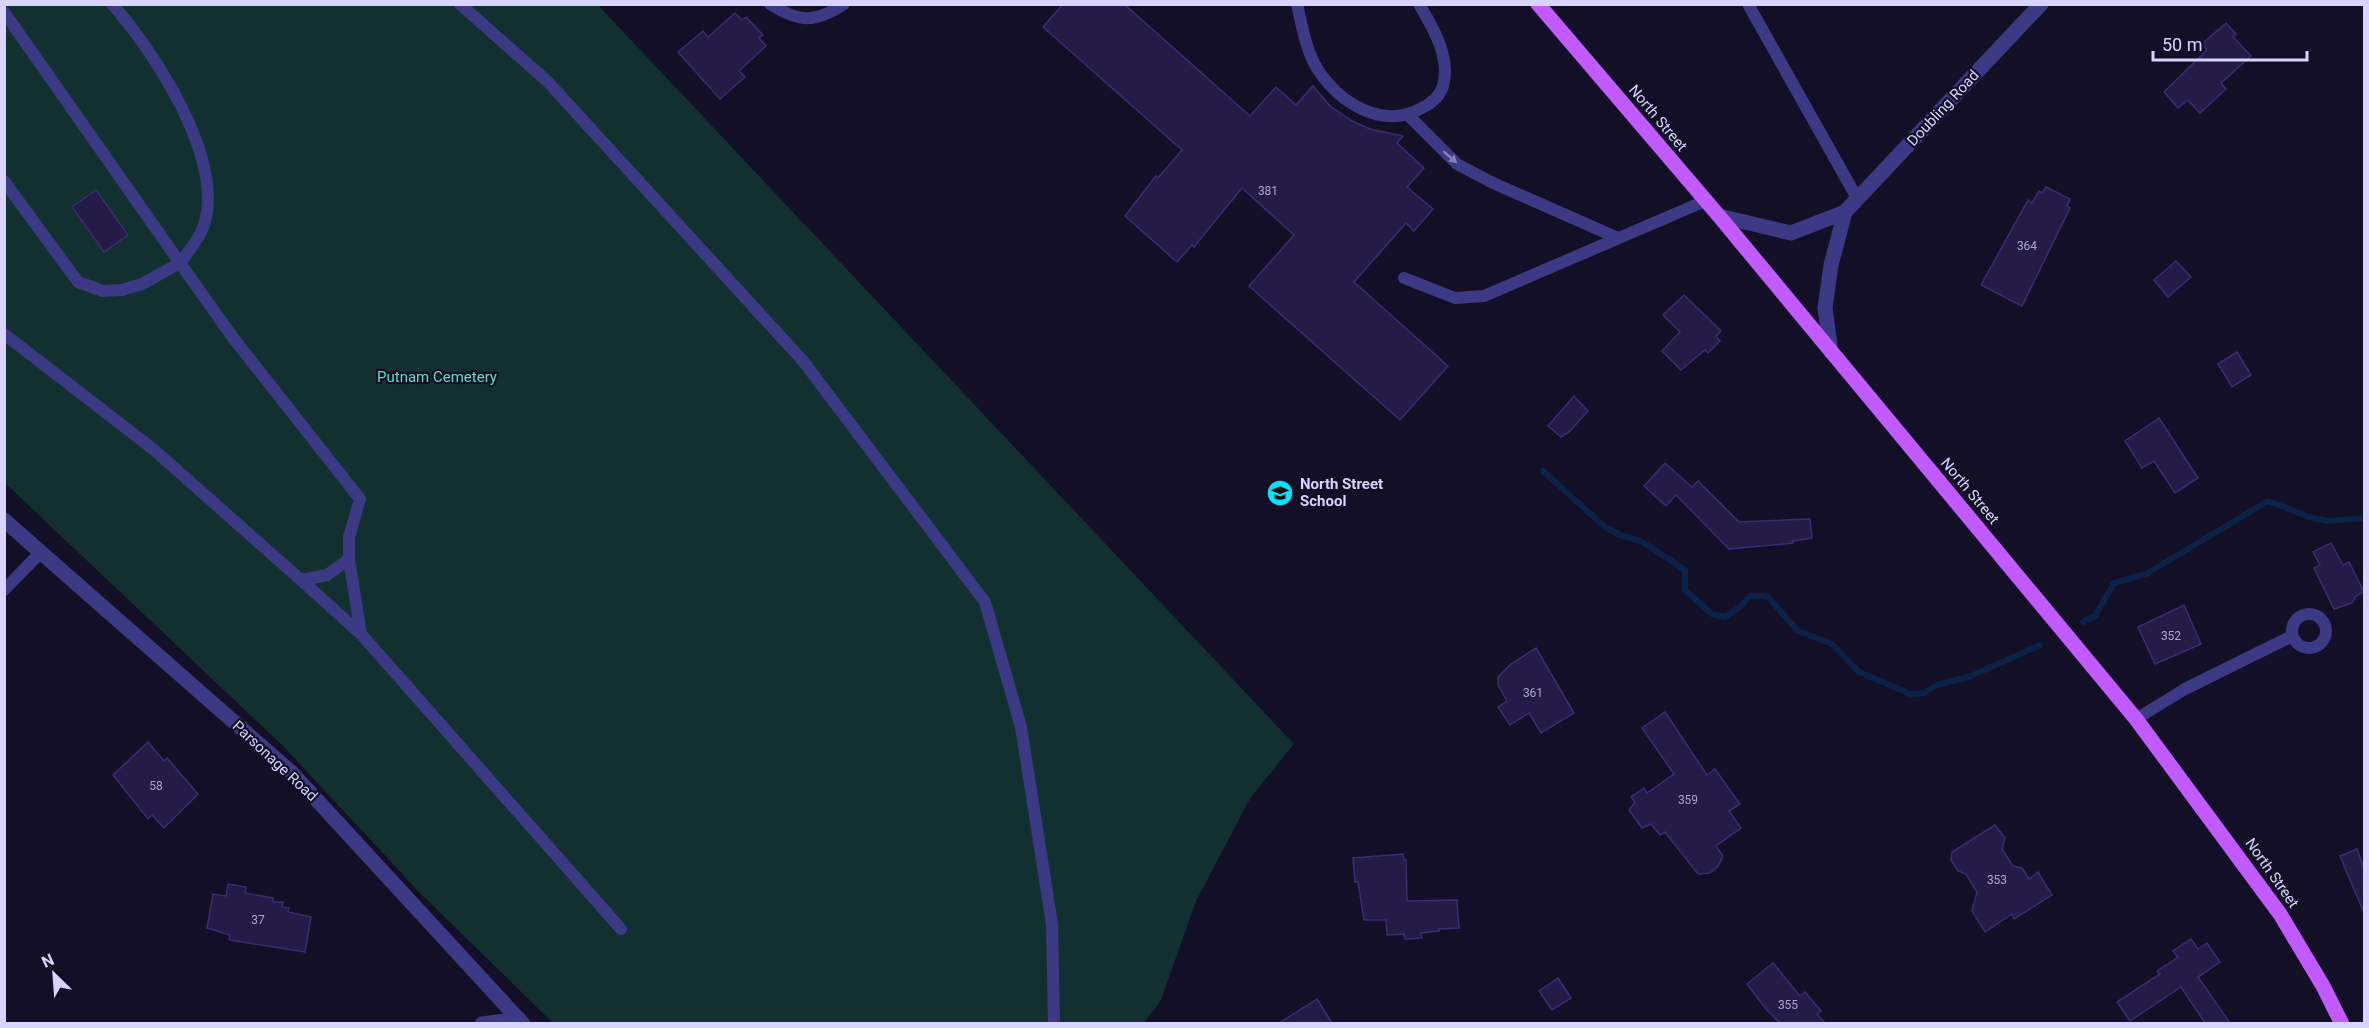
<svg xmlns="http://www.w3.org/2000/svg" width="2369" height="1028" viewBox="0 0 2369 1028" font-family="Roboto,sans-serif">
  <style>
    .green { fill: #12302f }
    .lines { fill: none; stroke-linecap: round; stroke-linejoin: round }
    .stream { stroke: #0c2248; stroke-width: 6 }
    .building { fill: #241b47; stroke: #3b2d73; stroke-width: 1.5 }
    .service { stroke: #3d3a85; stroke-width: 12 }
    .minor { stroke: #3d3a85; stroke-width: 15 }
    .primary { stroke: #c25bff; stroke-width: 15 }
    .oneway { fill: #837fbc }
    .labels { text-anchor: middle; stroke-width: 4.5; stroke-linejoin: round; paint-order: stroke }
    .number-label { font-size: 12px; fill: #aca6d1 }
    .street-label { font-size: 15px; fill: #d9d4ff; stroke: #130f26 }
    .park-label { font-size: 15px; fill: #5fe0c0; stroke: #130f26 }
    .poi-label { font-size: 15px; font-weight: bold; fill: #d9d4ff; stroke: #130f26; text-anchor: start }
  </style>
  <rect width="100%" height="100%" fill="#130f26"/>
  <polygon class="green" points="4,5 598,5 1294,744 1251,797 1196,901 1161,1000 1144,1023 553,1023 419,892 284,747 5,483"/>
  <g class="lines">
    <g class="stream">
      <polyline points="1543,471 1605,527 1620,535 1641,541 1685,570 1685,590 1712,614 1725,617 1740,607 1750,596 1767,596 1798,631 1832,644 1859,672 1911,694 1924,693 1937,685 1971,676 2040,645"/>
      <polyline points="2083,622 2095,616 2114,583 2146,574 2268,501 2309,517 2328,521 2364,518"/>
    </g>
  </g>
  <g class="building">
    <polygon points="1063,4 1124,4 1250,116 1276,87 1296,105 1313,86 1330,106 1352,121 1370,129 1403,136 1397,143 1424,168 1407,187 1433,209 1414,231 1406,223 1354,282 1448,366 1400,420 1249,286 1294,235 1242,188 1194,247 1192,245 1177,262 1125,216 1156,176 1158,178 1182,150 1043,27"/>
    <polygon points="735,13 742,20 746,17 763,35 759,38 766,46 739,71 745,77 720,99 678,52 703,31 708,37"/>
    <polygon points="2226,23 2236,34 2233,37 2251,56 2221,83 2226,89 2200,113 2188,100 2178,108 2164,92 2207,50 2202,44"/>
    <polygon points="2046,187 2070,199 2067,206 2070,208 2022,306 1981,285 2028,200 2032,203 2039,191 2042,193"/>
    <polygon points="96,190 128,235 104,252 72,207"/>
    <polygon points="2176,261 2191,277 2168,297 2154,280"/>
    <polygon points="1684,295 1721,331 1716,336 1720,341 1708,353 1705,350 1681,370 1662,351 1680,332 1663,315"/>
    <polygon points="2237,352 2251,375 2232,387 2218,364"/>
    <polygon points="1574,396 1588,411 1569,432 1561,437 1548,426"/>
    <polygon points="2159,418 2198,478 2175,493 2154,461 2142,468 2125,441"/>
    <polygon points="1665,463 1692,487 1698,481 1739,522 1810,519 1812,538 1793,541 1793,543 1729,549 1676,495 1666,506 1644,486"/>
    <polygon points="2331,543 2343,565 2349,562 2364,592 2356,596 2352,603 2334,609 2314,568 2320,565 2313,552"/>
    <polygon points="2184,605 2201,644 2155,664 2138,627"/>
    <polygon points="1536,648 1574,713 1541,733 1529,713 1510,725 1498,707 1507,701 1498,685 1498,677 1511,664"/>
    <polygon points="1665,712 1707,775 1715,769 1740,804 1729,811 1741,828 1716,846 1723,856 1718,866 1710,873 1698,874 1665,832 1660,835 1651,824 1642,828 1629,810 1635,802 1631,797 1644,788 1647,793 1674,774 1642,728"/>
    <polygon points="148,742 164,761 167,758 198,794 164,828 152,815 148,819 113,775"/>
    <polygon points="1995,825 2005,838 2002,849 2013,866 2022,868 2029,879 2038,872 2052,895 2014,919 2012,914 1985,932 1972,911 1977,892 1966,874 1958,871 1951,860 1952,852"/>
    <polygon points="2357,849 2364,868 2364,913 2340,856"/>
    <polygon points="1403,854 1404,860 1406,860 1407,901 1457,900 1459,928 1439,929 1439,931 1421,933 1422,938 1405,939 1404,934 1387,935 1386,920 1364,920 1358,882 1355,882 1353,858"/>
    <polygon points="228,884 246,887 245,893 273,898 273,902 283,902 282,907 289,908 288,912 311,917 305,952 229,940 230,935 207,928 213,894 226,896"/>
    <polygon points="2191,939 2198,949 2207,943 2220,962 2198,977 2230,1023 2205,1023 2181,987 2130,1021 2117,1002 2160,974 2157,971 2178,957 2173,951"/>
    <polygon points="1773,963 1800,996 1805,992 1821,1011 1817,1014 1825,1023 1780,1023 1767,1010 1747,984"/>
    <polygon points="1558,978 1571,998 1552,1010 1539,991"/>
    <polygon points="1317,999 1332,1023 1279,1023"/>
  </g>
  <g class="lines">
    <g class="service">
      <polyline points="460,4 548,82 803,361 985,602 1021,727 1052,924 1054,1024"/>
      <path d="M770 4C800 23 815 23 844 4"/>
      <path d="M1297 4C1302 26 1306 51 1318 70 1341 104 1383 130 1422 108 1431 104 1440 96 1443 86 1451 57 1433 28 1419 4"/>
      <polyline points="1748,4 1857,198"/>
      <path d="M4 12 180 263C188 252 200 238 204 225 225 159 154 51 112 4"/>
      <polyline points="1409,116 1457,164 1493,183 1618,238"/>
      <polyline points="4,181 78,282 103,291 122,290 142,284 180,263 234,339 360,499 349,537 349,559 361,634 621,929"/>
      <polyline points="1404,278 1455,298 1484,296 1705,201"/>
      <polyline points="4,334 153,449 301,580"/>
      <polyline points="349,559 327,575 301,580 361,634"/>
      <polyline points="4,590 41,552"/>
      <circle cx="2309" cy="631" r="17"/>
      <polyline points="2136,719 2185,689 2292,636"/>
    </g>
    <g class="minor">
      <polyline points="1719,216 1791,233 1845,212 2041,4"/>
      <polyline points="1831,352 1825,308 1831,265 1845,212"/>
      <polyline points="4,520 292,773 523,1024"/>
      <polyline points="482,1024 519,1019"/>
    </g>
    <polyline class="primary" points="1538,4 1719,216 2136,719 2280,914 2323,986 2342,1024"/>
  </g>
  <defs><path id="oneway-solid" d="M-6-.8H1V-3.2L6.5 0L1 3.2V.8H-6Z" transform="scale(1.5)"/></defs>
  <use class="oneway" href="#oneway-solid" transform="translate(1450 157) rotate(41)"/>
  <defs>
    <symbol id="school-disc" viewBox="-11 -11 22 22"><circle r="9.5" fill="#00e5ff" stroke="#130f26"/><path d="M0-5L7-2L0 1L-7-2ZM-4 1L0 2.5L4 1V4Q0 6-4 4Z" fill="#111"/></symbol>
  </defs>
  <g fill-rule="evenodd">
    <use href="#school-disc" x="1265" y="478" width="30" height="30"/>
  </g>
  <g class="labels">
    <g class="number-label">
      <text x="1268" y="195">381</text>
      <text x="2027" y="250">364</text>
      <text x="2171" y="640">352</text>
      <text x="1533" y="697">361</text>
      <text x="156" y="790">58</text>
      <text x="1688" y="804">359</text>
      <text x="1997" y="884">353</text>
      <text x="258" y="924">37</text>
      <text x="1788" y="1009">355</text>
    </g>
    <g class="street-label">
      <text transform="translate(1943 108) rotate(-47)" y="5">Doubling Road</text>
      <text transform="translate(1658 118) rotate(50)" y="5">North Street</text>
      <text transform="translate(1970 491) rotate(50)" y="5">North Street</text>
      <text transform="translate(275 761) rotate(43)" y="5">Parsonage Road</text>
      <text transform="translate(2272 873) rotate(55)" y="5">North Street</text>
    </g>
    <g class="park-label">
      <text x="437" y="382">Putnam Cemetery</text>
    </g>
    <g class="poi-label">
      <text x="1300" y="489">North Street<tspan x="1300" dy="17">School</tspan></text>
    </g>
  </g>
  <rect width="2369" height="1028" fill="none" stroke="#d9d4ff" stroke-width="12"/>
  <g transform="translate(54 974) rotate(335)" stroke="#130f26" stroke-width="4.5" paint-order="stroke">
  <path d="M0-4.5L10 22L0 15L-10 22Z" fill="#d9d4ff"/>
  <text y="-9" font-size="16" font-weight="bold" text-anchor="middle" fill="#d9d4ff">N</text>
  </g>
  <path d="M2153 51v9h154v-9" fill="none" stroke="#d9d4ff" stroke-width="3"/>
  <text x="2162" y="51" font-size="18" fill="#d9d4ff" stroke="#130f26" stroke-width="4.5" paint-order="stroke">50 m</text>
</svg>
